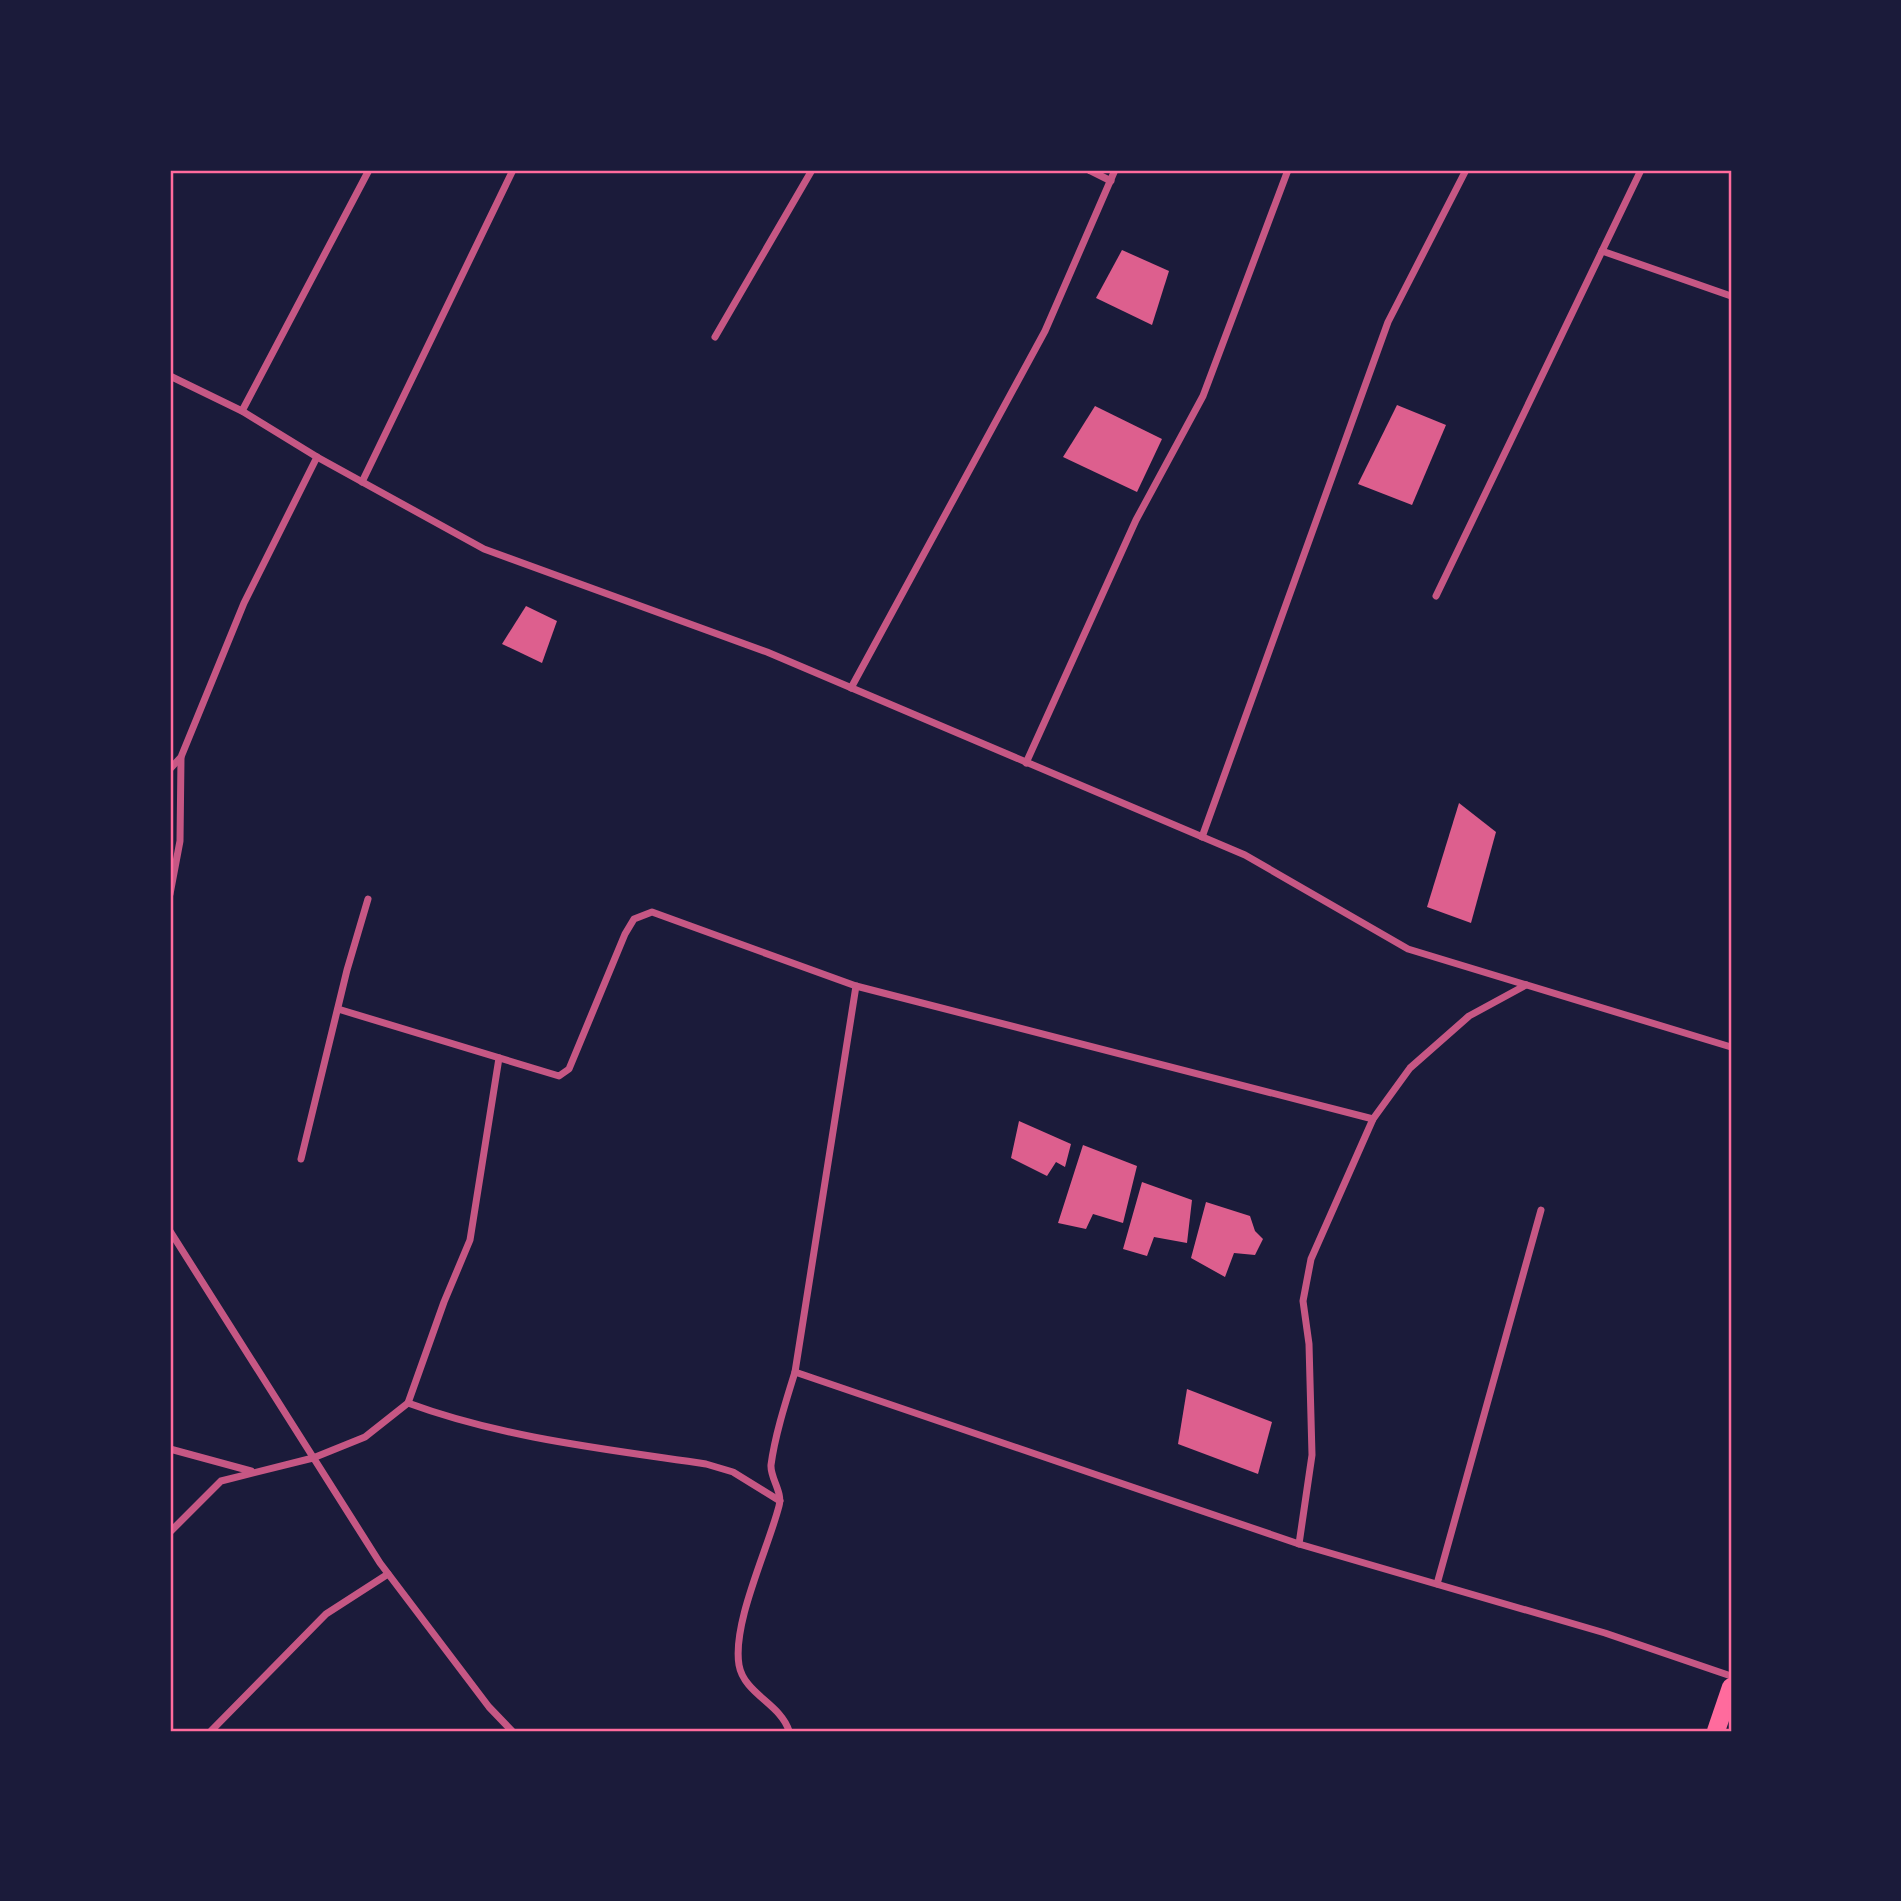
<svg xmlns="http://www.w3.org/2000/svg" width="1901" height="1901" viewBox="0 0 1901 1901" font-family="'DM Sans',sans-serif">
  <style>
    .building { fill: #dd5f8e }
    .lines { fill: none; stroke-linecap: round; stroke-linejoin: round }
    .minor { stroke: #c65784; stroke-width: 7 }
    .primary { stroke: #ff6b9d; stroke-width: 18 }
    .neatline { fill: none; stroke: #ff6b9d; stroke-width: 2.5 }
  </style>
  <rect width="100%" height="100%" fill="#1b1b3a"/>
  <g class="building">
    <polygon points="1122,250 1169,271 1152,325 1096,298"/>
    <polygon points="1397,405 1446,425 1412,505 1358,484"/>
    <polygon points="1095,406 1162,439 1137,492 1063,457"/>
    <polygon points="526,606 557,621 542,663 502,644"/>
    <polygon points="1459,803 1496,832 1471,923 1427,907"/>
    <polygon points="1019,1121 1071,1144 1065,1167 1056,1162 1047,1176 1011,1158"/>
    <polygon points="1083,1145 1137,1166 1123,1223 1093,1214 1086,1229 1058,1223"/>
    <polygon points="1142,1182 1192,1200 1187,1243 1154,1237 1147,1256 1123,1249"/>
    <polygon points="1206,1202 1250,1216 1255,1231 1263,1239 1255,1255 1234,1253 1225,1277 1191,1258"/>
    <polygon points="1187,1389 1272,1422 1258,1474 1178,1444"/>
  </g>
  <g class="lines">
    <g class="minor">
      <polyline points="1089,170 1111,181"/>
      <polyline points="1602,251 1731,296"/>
      <polyline points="715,337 812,170"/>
      <polyline points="170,376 242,411 317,457 484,549 767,652 1245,855 1408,949 1731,1047"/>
      <polyline points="242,411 369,170"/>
      <polyline points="362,482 513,170"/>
      <polyline points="1436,596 1641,170"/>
      <polyline points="851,688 1045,331 1115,170"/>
      <polyline points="1026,763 1136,520 1203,396 1288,170"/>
      <polyline points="170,769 181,757 244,603 317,457"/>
      <polyline points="1202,837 1388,322 1466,170"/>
      <polyline points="170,894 180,841 181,758"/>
      <polyline points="338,1009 559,1076 569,1069 625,934 634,919 652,912 856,986 1373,1119"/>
      <polyline points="301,1159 347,970 368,899"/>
      <polyline points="170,1231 380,1563 489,1707 512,1731"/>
      <polyline points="795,1372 1299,1544 1605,1633 1731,1676"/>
      <path d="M408 1403C503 1438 605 1449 706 1464L733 1472 780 1501"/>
      <polyline points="170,1449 251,1471"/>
      <polyline points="170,1532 221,1481 313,1458 365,1437 408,1403 444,1302 470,1240 499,1058"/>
      <polyline points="1299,1544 1312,1455 1309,1344 1303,1301 1311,1259 1373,1119 1410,1068 1469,1016 1526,985"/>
      <polyline points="1437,1584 1541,1210"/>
      <polyline points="211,1731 326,1614 388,1574"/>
      <path d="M789 1731C781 1704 744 1694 739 1665 732 1623 768 1549 779 1506 783 1492 770 1478 771 1465 775 1435 786 1401 795 1372L856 986"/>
    </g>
    <polyline class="primary" points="1716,1731 1731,1687"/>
  </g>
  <rect width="1901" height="1901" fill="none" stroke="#1b1b3a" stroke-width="343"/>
  <rect x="172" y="172" width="1558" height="1558" class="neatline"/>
</svg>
